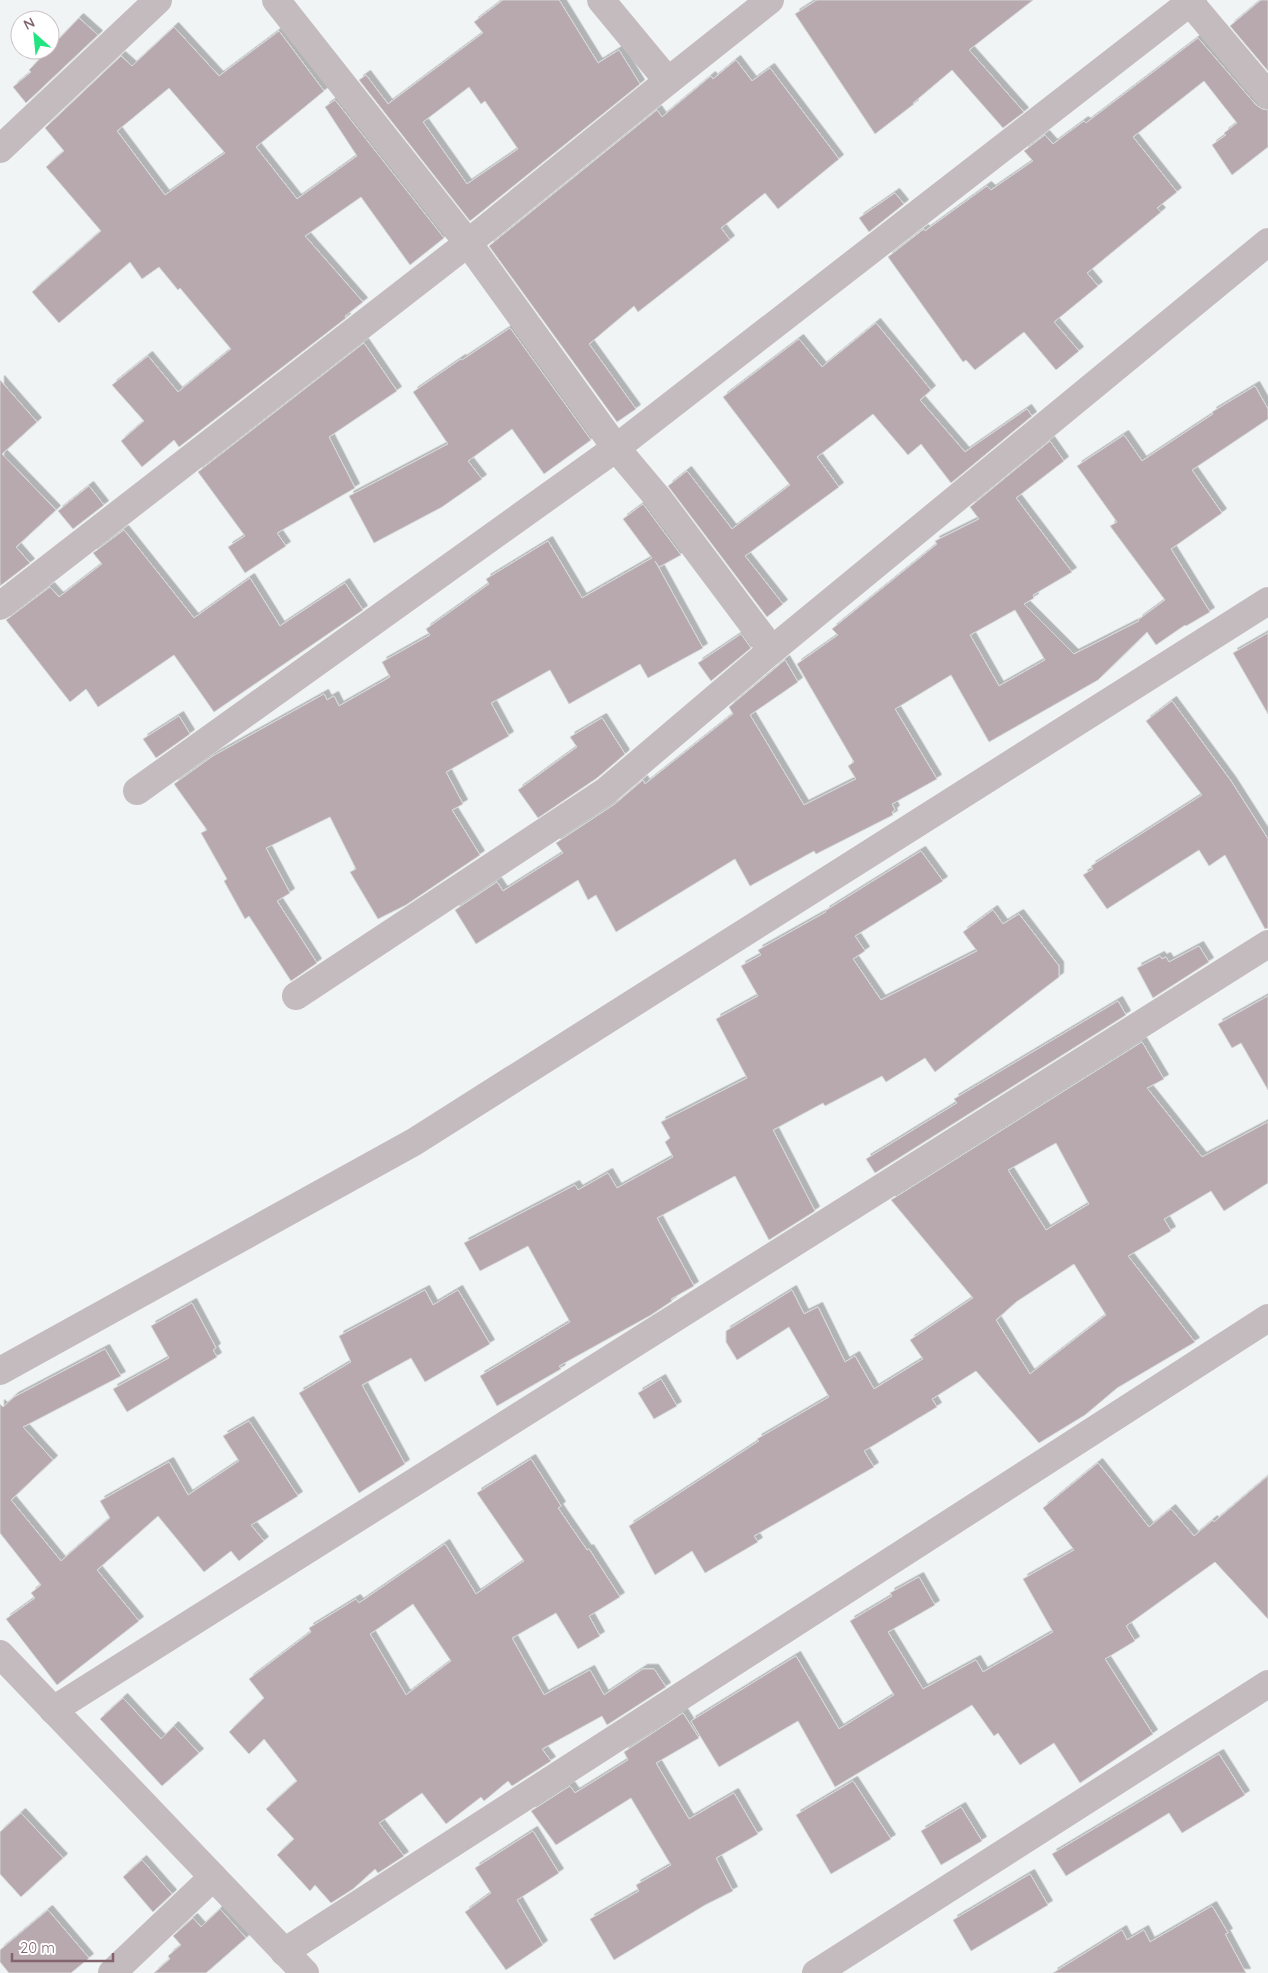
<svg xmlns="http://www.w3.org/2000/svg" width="1268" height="1973" viewBox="0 0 1268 1973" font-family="Quicksand,sans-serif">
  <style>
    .building { fill: #b7a9ae; stroke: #d4d6d6; fill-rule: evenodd; filter: url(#shadow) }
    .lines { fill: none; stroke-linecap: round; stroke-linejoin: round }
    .minor { stroke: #c4bbbe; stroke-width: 28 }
  </style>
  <defs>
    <filter id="shadow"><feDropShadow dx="4.5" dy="-4.5" stdDeviation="0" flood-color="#0004"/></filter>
  </defs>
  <rect width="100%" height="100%" fill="#f1f4f5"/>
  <g class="building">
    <path d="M503 0H559L598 63 619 50 640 84 470 221 359 80 366 75 388 104 483 33 474 22ZM469 87 481 104 485 101 518 149 467 184 423 122Z"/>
    <polygon points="817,0 1033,0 969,50 1024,112 1003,128 952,70 913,103 914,104 875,134 795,14"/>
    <polygon points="1261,0 1268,0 1268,71 1230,26"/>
    <polygon points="79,18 98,35 26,103 13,87 31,72 29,70 48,50 50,50 50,48"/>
    <path d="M174 27 219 76 279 31 324 91 256 147 297 199 357 156 325 107 335 100 444 238 410 265 361 197 305 236 363 302 345 316 346 318 179 447 174 440 142 467 121 441 144 421 112 385 148 356 178 392 231 349 180 288 178 290 159 267 142 279 130 262 59 323 32 292 101 231 46 167 64 151 45 128 121 56 132 66ZM169 88 225 153 165 195 117 131Z"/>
    <polygon points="1198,38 1256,105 1262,109 1268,110 1268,147 1232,175 1212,145 1226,135 1224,133 1237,123 1204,81 1133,137 1177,192 1157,208 1161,212 1087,273 1098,286 1054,322 1079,351 1056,370 1024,332 975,370 966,360 963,362 888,257 924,229 925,231 987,186 991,190 1033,161 1024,151 1045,135 1053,144 1084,121 1086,123"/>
    <polygon points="736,60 752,81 770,68 839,159 778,209 765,193 721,228 730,240 638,312 634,306 589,344 636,409 617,422 489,246 657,110 662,117 711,76 713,79"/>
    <polygon points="895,193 904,204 869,232 859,218"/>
    <polygon points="876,323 931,390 920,400 965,452 1027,409 1032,416 951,483 921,444 908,455 873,414 817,457 839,487 745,556 783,604 767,617 668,486 687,471 732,529 790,485 723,397 799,339 822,367"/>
    <polygon points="510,328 591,440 544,474 512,429 468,461 482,479 442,507 374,543 349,496 448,444 413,392 461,359 462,360"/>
    <polygon points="364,343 397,391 329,437 355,488 277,533 286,546 245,573 228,547 245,536 198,472"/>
    <polygon points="0,380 37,422 2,454 56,510 16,547 30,563 0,586"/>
    <path d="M1255 386 1268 409V419L1192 470 1222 513 1171 549 1210 612 1186 626 1185 625 1156 645 1147 632 1098 680 989 742 951 675 895 709 937 779 892 804 895 810 892 812 893 815 816 854 814 851 750 886 735 859 616 932 596 895 588 900 578 880 476 944 455 910 497 882 503 891 563 853 556 843 615 804 643 780 645 784 733 714 729 707 785 660 798 682 750 715 804 805 856 779 848 766 854 762 797 664 838 635 832 629 937 544 935 541 979 519 970 507 1050 441 1064 461 1016 498 1072 572 1033 595 1034 598 1024 604 1074 654 1139 621 1138 620 1165 600 1110 526 1117 522 1077 466 1124 435 1142 461 1213 414 1212 412ZM1015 610 1045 660 999 686 970 635Z"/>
    <polygon points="89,486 104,505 73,529 58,511"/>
    <polygon points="643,504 681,555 659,567 655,561 703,648 648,678 640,664 569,704 550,670 491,703 509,736 446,772 463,804 452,810 480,855 406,905 378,919 350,872 356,869 330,817 266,848 290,893 277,901 317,963 291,981 249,916 245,919 224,881 227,879 201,833 207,830 174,784 213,756 324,694 327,700 334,696 339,706 390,677 382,662 430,635 426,629 489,584 486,579 548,541 582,598 652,558 623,519"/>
    <polygon points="124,530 194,618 250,578 280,626 345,583 363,610 214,712 174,655 98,707 86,689 70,702 6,620 50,587 59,597 102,564 93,553"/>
    <polygon points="1268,633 1268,714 1233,653"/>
    <polygon points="741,634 751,648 711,681 698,663"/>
    <polygon points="1172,701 1231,781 1268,839 1268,928 1265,929 1225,855 1209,866 1199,850 1107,909 1083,875 1093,869 1091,866 1202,795 1146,721"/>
    <polygon points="179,716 190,734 156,758 143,739"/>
    <polygon points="602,718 625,754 597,778 538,818 518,790 577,747 570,737"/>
    <polygon points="921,851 943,881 855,936 865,951 853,959 881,1000 977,951 963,932 993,910 1003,924 1019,914 1059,966 1059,977 935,1072 925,1058 886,1082 882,1076 825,1106 823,1103 773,1130 815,1211 769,1240 735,1176 657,1218 694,1286 671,1299 672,1301 651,1315 559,1366 561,1369 497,1406 480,1376 570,1322 528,1246 480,1271 464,1243 575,1185 578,1190 608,1173 617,1188 673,1157 665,1142 670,1138 661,1122 747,1078 716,1019 758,996 741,966 761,955 758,950 826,912 825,911"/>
    <polygon points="1199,946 1209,962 1153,998 1137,968 1160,956 1162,959 1166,957 1169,962"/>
    <polygon points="1268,996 1268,1090 1241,1043 1232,1048 1218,1024"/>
    <polygon points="1118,1001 1126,1015 875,1173 866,1159 957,1103 954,1099"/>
    <path d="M1142 1042 1164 1079 1147 1088 1202 1157 1268 1122V1183L1224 1211 1211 1191 1164 1219 1171 1231 1128 1256 1195 1342 1117 1388 1085 1415 1039 1443 976 1371 932 1399 937 1407 864 1451 874 1467 754 1536 758 1542 705 1573 692 1551 655 1575 629 1526 759 1441 757 1439 829 1397 789 1327 737 1360 726 1342V1331L792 1290 804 1314 818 1307 845 1362 855 1356 874 1389 923 1359 910 1340 973 1298 891 1200ZM1056 1143 1089 1204 1046 1230 1008 1170ZM1074 1264 1106 1315 1030 1374 996 1320 1016 1302Z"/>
    <polygon points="425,1290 433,1305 458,1290 490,1344 425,1382 411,1358 362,1385 405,1464 359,1493 299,1393 351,1362 339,1336"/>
    <polygon points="192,1303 216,1348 213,1350 217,1357 127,1412 113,1389 169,1358 151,1326"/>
    <polygon points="105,1349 121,1376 23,1427 53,1460 11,1500 61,1561 110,1518 100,1501 169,1462 188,1495 239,1461 223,1436 249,1421 298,1496 251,1525 264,1541 239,1561 231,1551 204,1572 158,1516 97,1570 139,1621 57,1685 6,1619 35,1598 31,1593 41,1585 0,1533 0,1404 3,1407 14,1397"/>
    <polygon points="661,1379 677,1406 654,1419 638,1393"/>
    <path d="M531 1459 561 1506 558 1508 587 1550 589 1549 620 1597 589 1616 600 1636 578 1649 556 1613 512 1638 544 1695 590 1670 604 1695 643 1669H654L666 1687 607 1725 602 1716 542 1749 551 1761 512 1786 508 1781 484 1801 481 1797 446 1824 422 1793 379 1823 404 1856 378 1873 375 1869 353 1889 331 1903 315 1885 310 1891 277 1855 294 1839 266 1809 297 1781 264 1739 249 1754 229 1732 264 1698 249 1679 311 1632 309 1628 356 1599 359 1603 445 1544 476 1594 524 1561 477 1493ZM413 1604 451 1661 406 1695 370 1634Z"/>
    <polygon points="1098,1463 1149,1527 1171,1509 1194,1536 1213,1520 1214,1522 1268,1476 1268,1619 1215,1562 1126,1626 1135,1641 1105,1659 1153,1734 1080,1783 1054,1743 1020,1765 998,1733 994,1736 972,1705 835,1787 798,1721 719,1767 691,1721 796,1656 839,1729 894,1695 850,1621 892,1596 890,1593 919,1577 935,1605 888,1632 923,1689 976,1660 983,1672 1053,1632 1023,1579 1074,1550 1043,1508"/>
    <polygon points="123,1698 161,1739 174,1726 199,1753 162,1786 100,1719"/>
    <polygon points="683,1713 699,1738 656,1763 689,1819 734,1793 758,1834 716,1858 733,1891 705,1905 614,1960 590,1919 639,1891 636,1885 671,1865 631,1798 556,1845 531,1811 570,1786 575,1793 628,1760 624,1752"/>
    <polygon points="1219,1754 1245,1795 1182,1833 1169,1813 1066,1876 1052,1854"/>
    <polygon points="853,1781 891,1839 831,1874 796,1815"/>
    <polygon points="961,1807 982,1841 941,1865 921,1831"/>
    <polygon points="21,1813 63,1858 21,1897 0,1874 0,1832"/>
    <polygon points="533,1831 559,1873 517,1900 543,1945 506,1970 465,1912 491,1893 475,1868"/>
    <polygon points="142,1860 172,1894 153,1912 123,1877"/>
    <polygon points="1030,1874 1048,1905 971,1951 953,1920"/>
    <polygon points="1212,1906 1228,1933 1225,1934 1246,1973 1053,1973 1122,1930 1127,1940 1144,1930 1150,1942"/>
    <polygon points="220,1909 246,1938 206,1973 154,1973 170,1959 168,1956 181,1945 173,1936 193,1918 201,1927"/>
    <polygon points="48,1910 89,1958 71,1973 9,1973 0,1962 0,1950"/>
  </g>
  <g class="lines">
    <g class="minor">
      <polyline points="276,0 468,243 616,448 658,498 772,650"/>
      <polyline points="601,0 668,81"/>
      <polyline points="1188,0 1268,95"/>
      <polyline points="0,149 158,0"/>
      <polyline points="0,606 468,243 668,81 770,0"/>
      <polyline points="137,791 616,448 1193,0"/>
      <polyline points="296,996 606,791 772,650 1268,242"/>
      <polyline points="0,1371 414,1142 1268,601"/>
      <polyline points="0,1654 305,1973"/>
      <polyline points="53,1710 1268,944"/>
      <polyline points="284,1952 1268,1318"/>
      <polyline points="112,1973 213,1877"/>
      <polyline points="816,1973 1268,1684"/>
    </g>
  </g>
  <g transform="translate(35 35) rotate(333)"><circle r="24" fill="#ffffff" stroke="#cdc1c5"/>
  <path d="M0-4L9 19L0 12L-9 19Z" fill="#22e581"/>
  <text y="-8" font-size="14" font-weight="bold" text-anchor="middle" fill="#83646d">N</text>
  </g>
  <path d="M12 1953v8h101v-8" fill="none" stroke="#83646d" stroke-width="2.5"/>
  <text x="20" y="1953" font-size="15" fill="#83646d" stroke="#ffffff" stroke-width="4" paint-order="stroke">20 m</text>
</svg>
